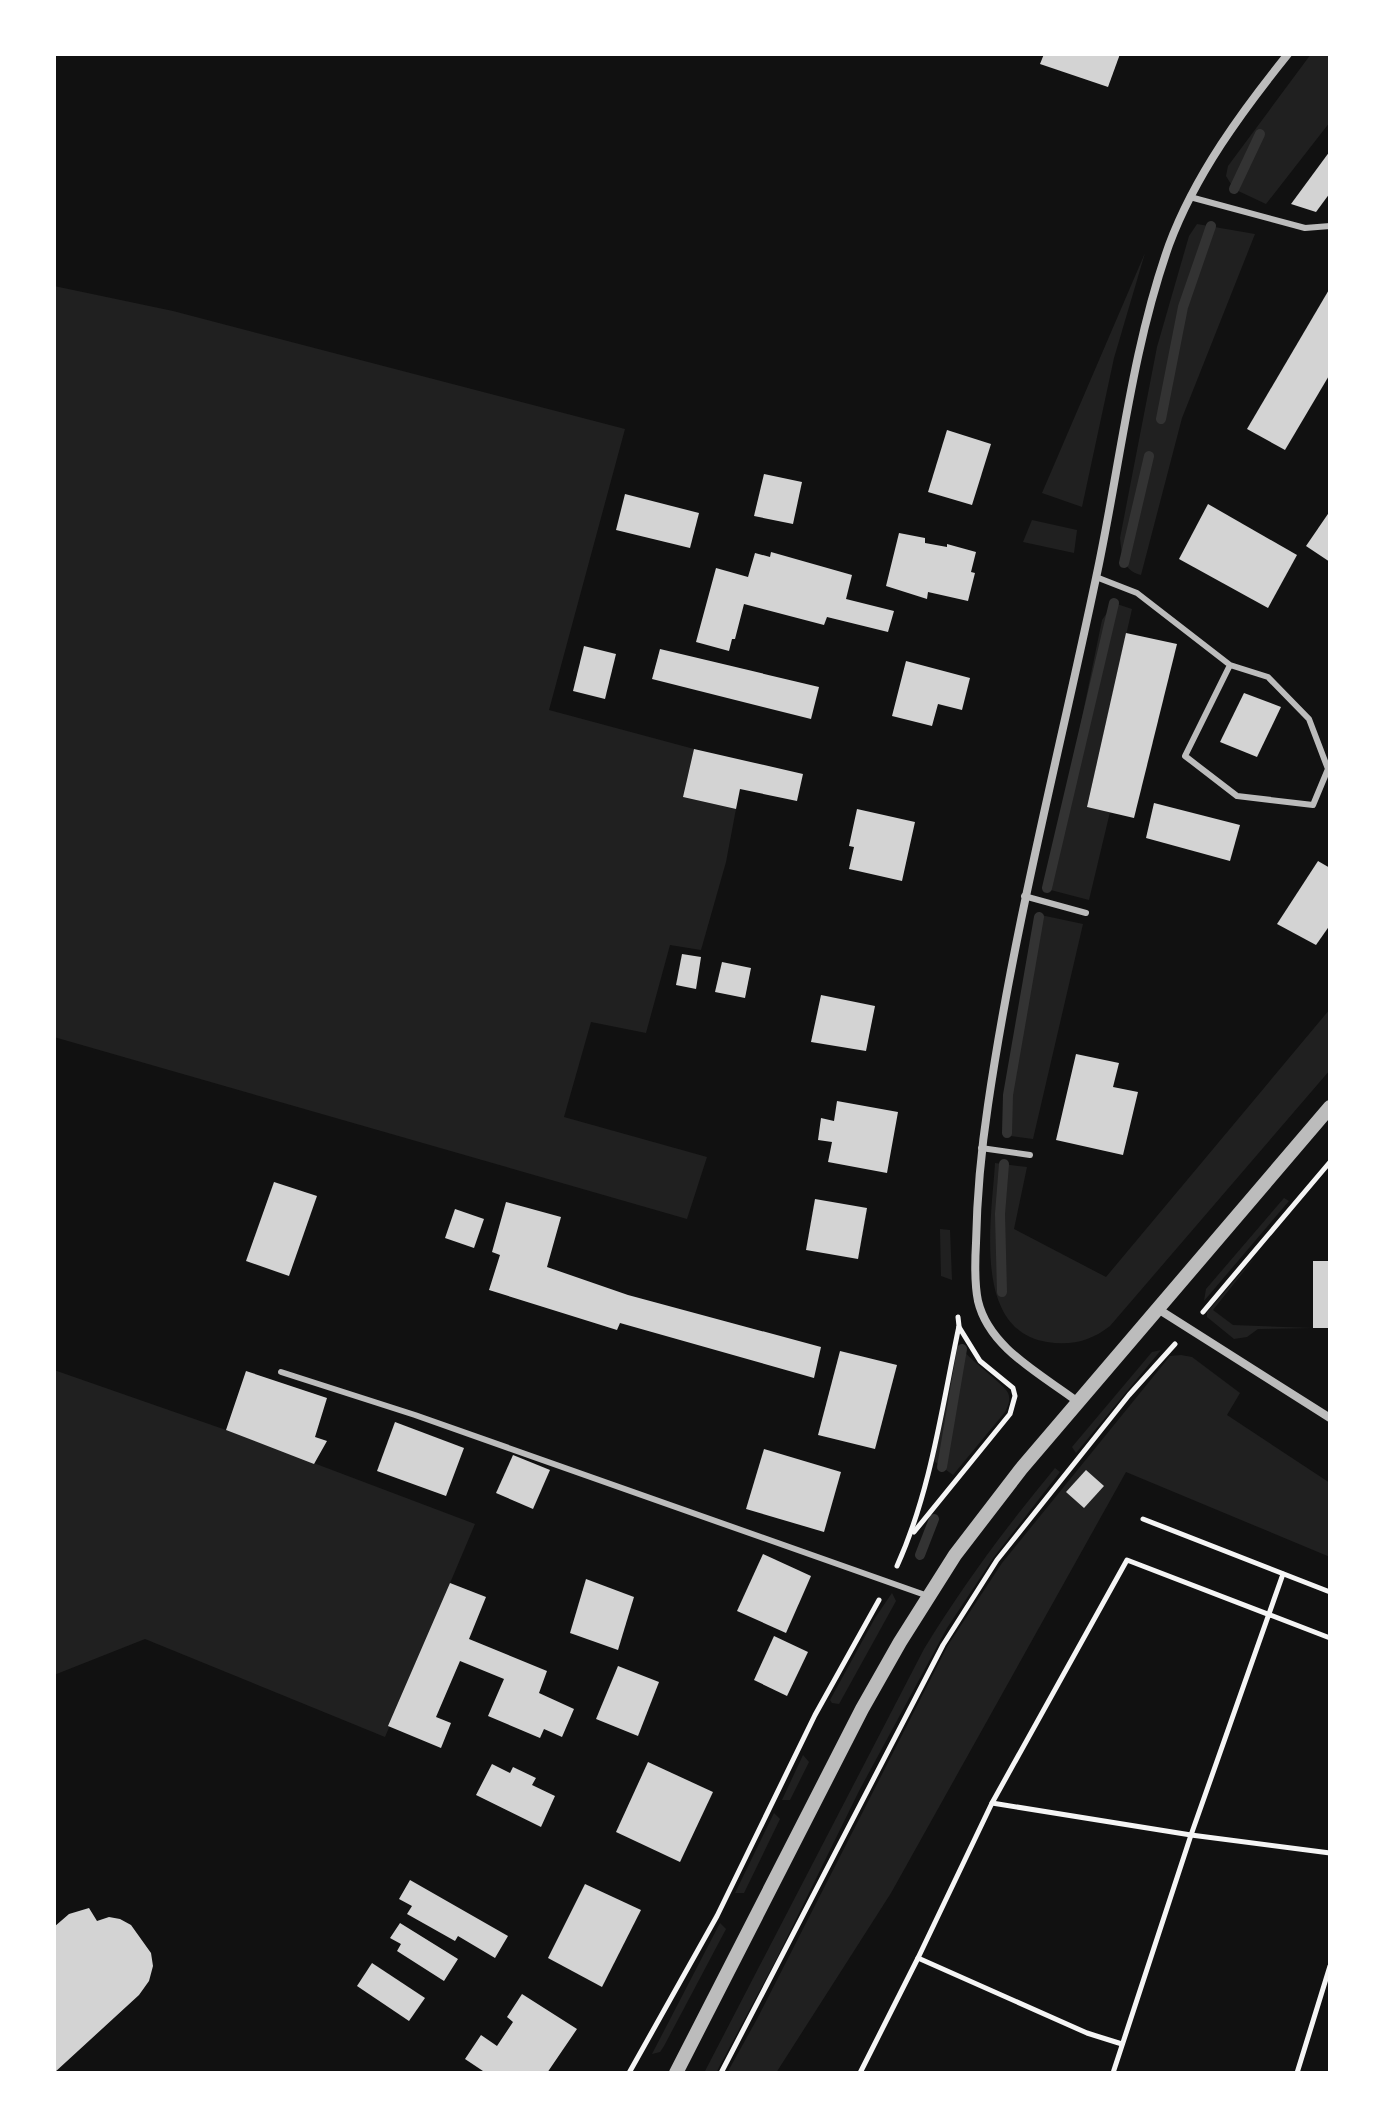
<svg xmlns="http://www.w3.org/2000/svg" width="1384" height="2127" viewBox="0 0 1384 2127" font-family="Bitter,serif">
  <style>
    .green { fill: #202020 }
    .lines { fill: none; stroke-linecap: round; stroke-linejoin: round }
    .stream { stroke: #333; stroke-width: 10 }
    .building { fill: #d3d3d3 }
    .path { stroke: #f5f5f5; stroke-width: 5 }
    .service { stroke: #bcbcbc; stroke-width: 6 }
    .minor { stroke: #bcbcbc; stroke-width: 8 }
    .tertiary { stroke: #bcbcbc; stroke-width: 14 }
  </style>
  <rect width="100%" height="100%" fill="#111"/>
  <g class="green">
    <polygon points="1311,54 1330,54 1330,122 1266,204 1234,189 1226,176 1228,166"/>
    <path d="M1197 224 1255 234 1182 418 1141 575C1122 570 1122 555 1120 538L1157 347 1189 236Z"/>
    <polygon points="1145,253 1114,358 1082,507 1042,493"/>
    <polygon points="54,286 173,311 625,429 549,710 694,749 683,797 736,809 726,862 701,950 670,945 646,1033 591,1022 564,1117 707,1157 687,1219 54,1037"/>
    <polygon points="1032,520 1077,530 1074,553 1023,542"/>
    <polygon points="1114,603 1132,609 1087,807 1110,812 1089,900 1043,888 1077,742 1102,620"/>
    <polygon points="1036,914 1083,924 1033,1139 1003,1135 1004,1101"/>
    <path d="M1330 1009V1070L1110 1326C1091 1341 1071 1346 1047 1342 971 1330 992 1216 995 1163L1027 1167 1014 1229 1106 1277Z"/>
    <polygon points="1284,1198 1289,1201 1204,1301 1206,1289"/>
    <polygon points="940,1229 950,1230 952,1280 941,1276"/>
    <polygon points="1256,1256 1213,1310 1233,1325 1313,1328 1258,1329 1247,1337 1234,1339 1207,1317 1207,1312"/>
    <path d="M958 1348 962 1349C971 1361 1005 1385 1008 1393 1011 1400 1008 1406 1005 1412L953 1475 934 1461Z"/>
    <polygon points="1161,1350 1076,1453 1072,1447 1152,1352"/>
    <polygon points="1181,1355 1192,1357 1240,1393 1227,1415 1330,1483 1330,1557 1126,1472 891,1893 776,2073 727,2073 757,2019 948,1645 1002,1563 1170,1356"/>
    <polygon points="54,1370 226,1430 475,1524 385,1737 145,1639 54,1675"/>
    <path d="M1055 1468 1060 1472 994 1557 947 1628 859 1791 777 1958 716 2073H704L924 1649C963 1585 1007 1526 1055 1468Z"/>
    <polygon points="892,1593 896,1601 839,1704 832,1703 830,1700 875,1618"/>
    <polygon points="803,1755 809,1762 790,1800 782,1800"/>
    <polygon points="774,1813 780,1819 744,1893 735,1893"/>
    <polygon points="720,1923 726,1929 664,2046 660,2052 652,2054"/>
  </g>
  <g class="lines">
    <g class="stream">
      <polyline points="1234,189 1260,134"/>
      <polyline points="1161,419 1183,307 1211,226"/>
      <polyline points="1124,563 1149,456"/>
      <polyline points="1047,888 1114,603"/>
      <polyline points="1007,1133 1008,1095 1039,917"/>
      <polyline points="1002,1292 1000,1214 1004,1164"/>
      <polyline points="942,1467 962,1349"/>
      <polyline points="920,1555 934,1519"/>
    </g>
  </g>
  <g class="building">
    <polygon points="1044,54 1120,54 1108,87 1040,64"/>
    <polygon points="1330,151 1330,193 1316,212 1291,204"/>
    <polygon points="1330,288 1330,374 1285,450 1247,429"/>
    <polygon points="947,430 991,444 972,505 928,492"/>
    <polygon points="764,474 802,482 793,524 754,516"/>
    <polygon points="625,494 699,513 690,548 616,530"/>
    <polygon points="1208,504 1297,555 1268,608 1179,559"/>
    <polygon points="1330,511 1330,562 1306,546"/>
    <polygon points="899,533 925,538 925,543 947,547 947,544 976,552 971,572 975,573 968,601 928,592 927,599 886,586"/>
    <polygon points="771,552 852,575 846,599 894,611 888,632 827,617 824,625 744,604 735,639 732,639 729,651 696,642 716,568 748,577 755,553 770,557"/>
    <polygon points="1126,633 1177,644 1134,818 1087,807"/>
    <polygon points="584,646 616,654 605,699 573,691"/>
    <polygon points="660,649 819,687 811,719 652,679"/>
    <polygon points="906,661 970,678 962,710 938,704 932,726 892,716"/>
    <polygon points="1244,693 1281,707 1257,757 1220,742"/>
    <polygon points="694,749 803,774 797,801 740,789 736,809 683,797"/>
    <polygon points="1154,803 1240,825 1230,861 1146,838"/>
    <polygon points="857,809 915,822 902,881 849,869 854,847 849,846"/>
    <polygon points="1318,861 1330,868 1330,925 1316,945 1277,924"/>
    <polygon points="682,954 701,957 696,989 676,985"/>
    <polygon points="722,962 751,968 745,998 715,992"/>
    <polygon points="821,995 875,1006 866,1051 811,1042"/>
    <polygon points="1076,1054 1119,1063 1113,1087 1138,1092 1123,1155 1056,1140"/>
    <polygon points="837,1101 898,1112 887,1173 828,1162 832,1142 818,1140 821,1118 834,1121"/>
    <polygon points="274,1182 317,1196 289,1276 246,1261"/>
    <polygon points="815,1199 867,1208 858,1259 806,1250"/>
    <polygon points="506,1202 561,1217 547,1267 628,1295 821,1347 814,1378 620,1323 617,1330 489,1290 500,1255 492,1252"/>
    <polygon points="455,1209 484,1219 474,1248 445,1238"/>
    <rect x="1313" y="1261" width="17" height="67"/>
    <polygon points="840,1351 897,1365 875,1449 818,1435"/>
    <polygon points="246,1371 327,1398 315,1437 327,1441 314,1464 226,1430"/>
    <polygon points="395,1422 464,1448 446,1496 377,1471"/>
    <polygon points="764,1449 841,1472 824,1532 746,1509"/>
    <polygon points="513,1455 550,1470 533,1509 496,1493"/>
    <polygon points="1086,1470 1104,1486 1084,1508 1066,1492"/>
    <polygon points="763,1554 811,1576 786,1633 737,1611"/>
    <polygon points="586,1579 634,1597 618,1650 570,1633"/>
    <polygon points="450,1583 486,1597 469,1639 547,1671 539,1693 574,1709 562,1737 544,1729 540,1738 488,1716 504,1679 460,1661 436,1717 451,1723 441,1748 388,1726"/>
    <polygon points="774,1636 808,1652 787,1696 754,1680"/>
    <polygon points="618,1666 659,1682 638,1736 596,1719"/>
    <polygon points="648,1762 713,1792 680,1862 616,1832"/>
    <polygon points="492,1764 510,1773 513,1767 536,1778 532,1785 555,1796 541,1827 476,1795"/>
    <polygon points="410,1880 508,1936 495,1958 458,1936 455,1941 407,1914 412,1906 399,1899"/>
    <polygon points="585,1884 641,1910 602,1987 548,1958"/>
    <polygon points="89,1908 97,1921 109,1917 120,1919 131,1925 151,1953 153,1966 149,1981 139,1995 54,2073 54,1927 69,1914"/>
    <polygon points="400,1923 458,1959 444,1981 397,1951 401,1944 390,1938"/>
    <polygon points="372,1963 425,1998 409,2021 357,1986"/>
    <polygon points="522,1994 577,2029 547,2073 486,2073 465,2059 481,2035 497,2046 513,2022 507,2017"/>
  </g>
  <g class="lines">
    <g class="path">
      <polyline points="1203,1312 1330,1162"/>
      <polyline points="1143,1519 1330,1592"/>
      <polyline points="914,1532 1010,1414 1015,1396 1013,1388 980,1361 959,1327"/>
      <path d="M897 1566C931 1491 942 1406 959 1326L958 1317"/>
      <polyline points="992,1803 1191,1835 1330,1853"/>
      <polyline points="918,1958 992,1803 1127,1560 1330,1638"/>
      <polyline points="629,2073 717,1916 815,1715 879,1600"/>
      <polyline points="721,2073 943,1645 997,1560 1129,1395 1175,1344"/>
      <polyline points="860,2073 918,1958 1087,2033 1122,2044"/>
      <polyline points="1113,2073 1191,1835 1283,1574"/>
      <polyline points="1297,2073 1330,1966"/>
    </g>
    <g class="service">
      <polyline points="1190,197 1305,228 1330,226"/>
      <polyline points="1096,577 1137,593 1230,665 1185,756 1237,796 1313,805 1328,769 1309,719 1268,677 1230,665"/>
      <polyline points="1024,896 1086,913"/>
      <polyline points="981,1148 1030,1155"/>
      <polyline points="281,1372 415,1415 928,1596"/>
    </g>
    <g class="minor">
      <polyline points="1158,1309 1330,1418"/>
      <path d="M1078 1402C1041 1374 989 1348 978 1301 974 1282 975 1261 976 1243 977 1196 981 1151 988 1105 1014 927 1059 754 1096 578 1120 467 1131 352 1169 245 1195 175 1242 111 1288 54"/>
    </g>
    <polyline class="tertiary" points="676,2073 862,1709 900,1642 955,1555 1021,1469 1330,1107"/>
  </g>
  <rect width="1384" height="2127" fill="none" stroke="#ffffff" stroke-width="112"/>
</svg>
